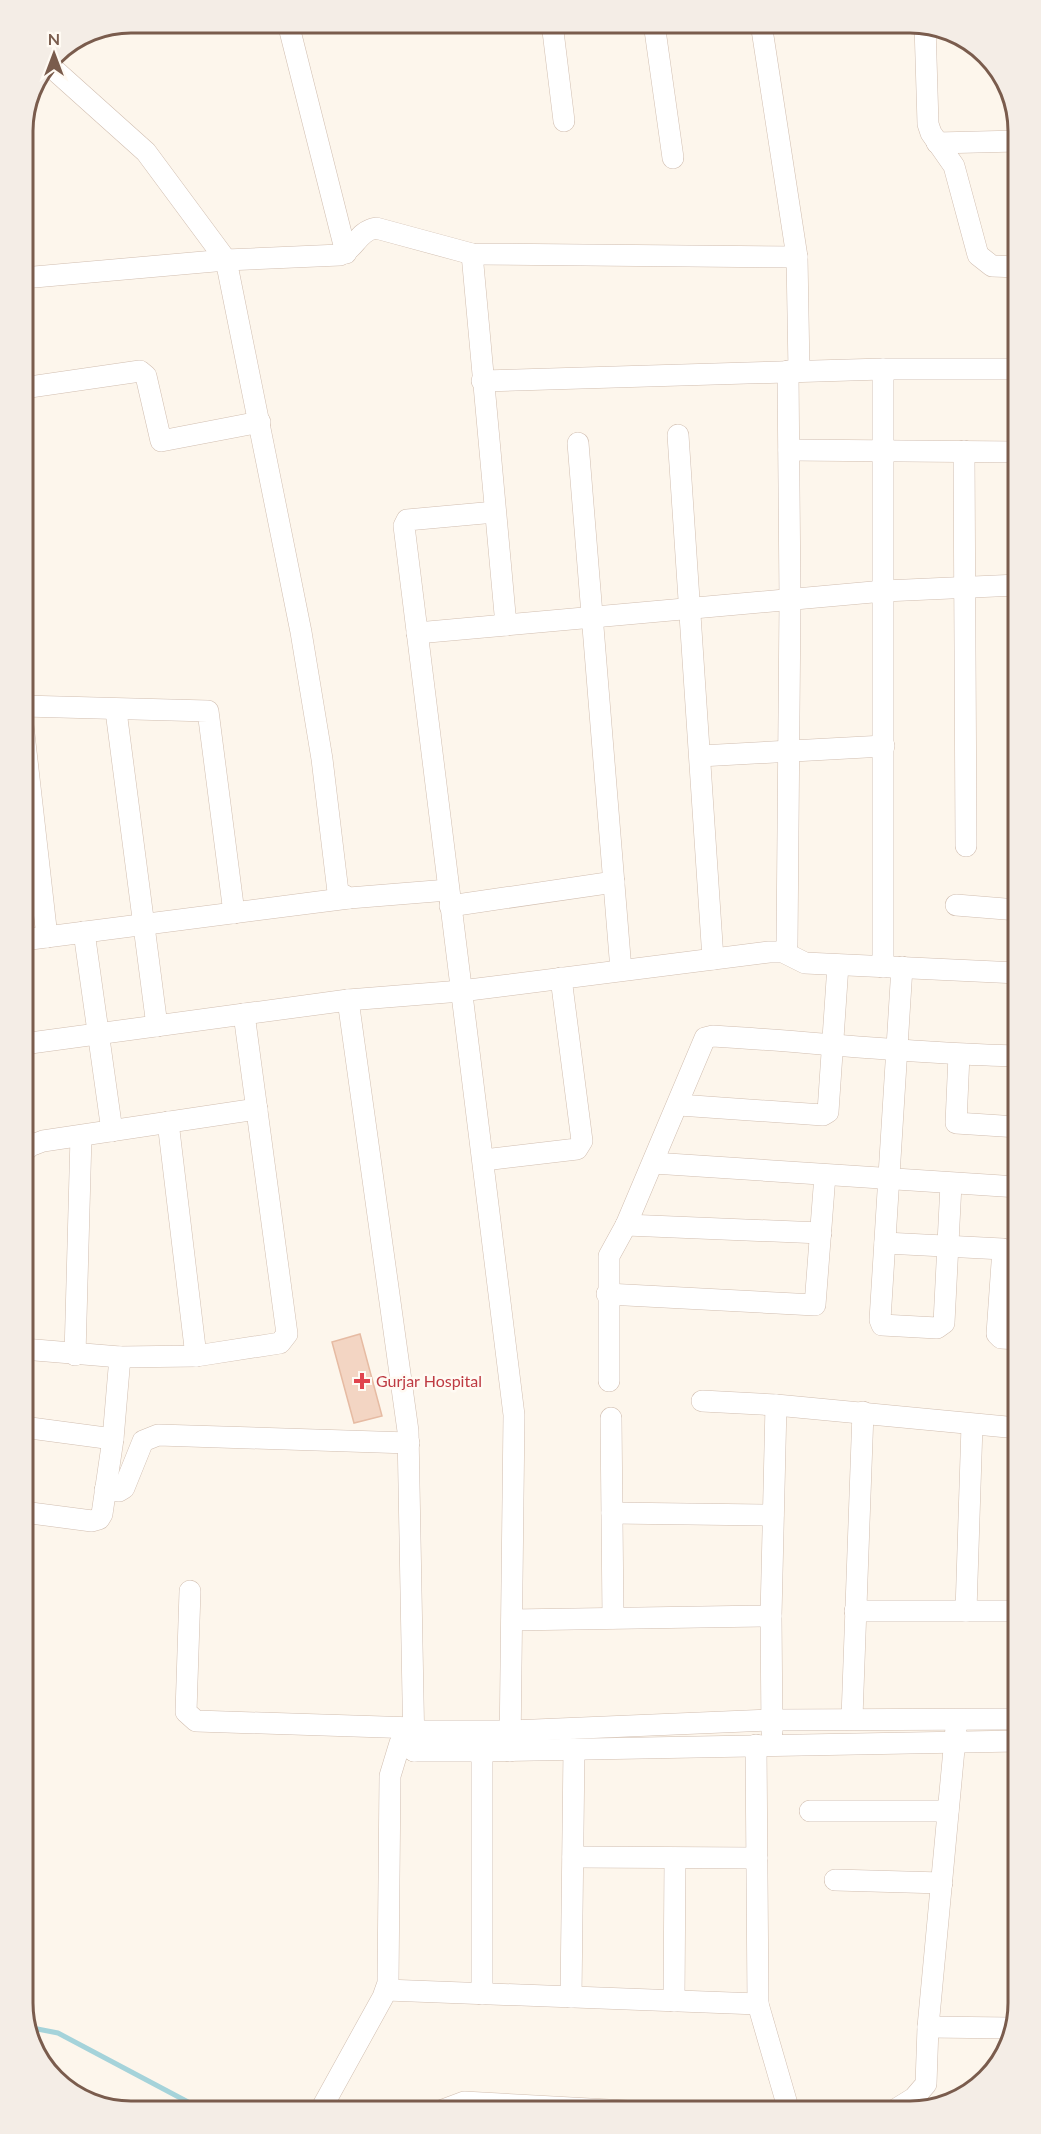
<svg xmlns="http://www.w3.org/2000/svg" width="1041" height="2134" viewBox="0 0 1041 2134" font-family="Lato,sans-serif">
  <style>
    .lines { fill: none; stroke-linecap: round; stroke-linejoin: round }
    .stream { stroke: #a5d3da; stroke-width: 5 }
    .building { fill: #f3d5c3; stroke: #e6bba3; stroke-width: 1.5 }
    .minor-casing { stroke: #d1beb0; stroke-width: 22 }
    .minor { stroke: #fff; stroke-width: 21 }
    .health-dot { fill: #e0444e; stroke: #fffaf3; stroke-width: 2 }
    .labels { text-anchor: middle; stroke-width: 5; stroke-linejoin: round; paint-order: stroke }
    .health-label { font-size: 16px; fill: #be3a42; stroke: #fffaf3; text-anchor: start }
    .rim { fill: none; stroke: #7a5c4d; stroke-width: 3 }
  </style>
  <rect width="100%" height="100%" fill="#fdf6ec"/>
  <g class="lines">
    <polyline class="stream" points="27,2027 58,2033 205,2111"/>
  </g>
  <polygon class="building" points="360,1334 382,1416 354,1423 332,1342"/>
  <g class="lines">
    <defs>
      <g id="minor">
        <polyline points="288,23 346,253"/>
        <polyline points="552,23 564,121"/>
        <polyline points="654,23 673,158"/>
        <polyline points="761,23 797,257 799,371"/>
        <polyline points="925,25 928,124 931,133 954,166 978,255 992,266 1018,267"/>
        <polyline points="49,65 146,152 226,260 301,632 322,759 338,892 349,898 448,890"/>
        <polyline points="937,143 1018,141"/>
        <polyline points="472,254 506,625"/>
        <path d="M23 278 226 260 340 255C355 249 358 231 376 228L472 254 797 257"/>
        <polyline points="883,369 883,967"/>
        <polyline points="482,381 883,369 1018,369"/>
        <polyline points="23,388 140,371 146,376 161,441 260,422"/>
        <polyline points="678,435 713,959"/>
        <polyline points="578,443 621,970"/>
        <polyline points="789,450 1018,452"/>
        <polyline points="964,451 966,846"/>
        <polyline points="495,512 407,520 404,526 514,1415 510,1751"/>
        <polyline points="417,633 884,591 1018,585"/>
        <polyline points="23,706 208,711 234,913"/>
        <polyline points="116,711 157,1026"/>
        <polyline points="23,725 47,937"/>
        <polyline points="700,756 884,746"/>
        <polyline points="956,905 1018,910"/>
        <polyline points="450,906 614,882"/>
        <polyline points="84,932 112,1131"/>
        <polyline points="23,940 349,898"/>
        <polyline points="783,952 787,945 790,600 788,371"/>
        <polyline points="902,967 880,1320 882,1325 937,1328 944,1323 951,1184"/>
        <polyline points="348,1000 408,1431 414,1751"/>
        <polyline points="23,1044 348,1000 461,991 769,952 783,952 805,963 1018,973"/>
        <polyline points="959,1055 956,1123 1018,1127"/>
        <polyline points="679,1105 823,1115 828,1112 838,965"/>
        <polyline points="168,1122 196,1356"/>
        <polyline points="23,1153 30,1146 43,1141 257,1109"/>
        <polyline points="484,1160 577,1149 582,1141 561,978"/>
        <polyline points="653,1163 1018,1187"/>
        <polyline points="626,1225 821,1233"/>
        <polyline points="885,1243 1003,1249 997,1334 1001,1338 1018,1339"/>
        <polyline points="607,1294 815,1305 825,1175"/>
        <polyline points="23,1349 120,1357 196,1356 280,1343 287,1334 244,1014"/>
        <polyline points="75,1355 81,1136"/>
        <path d="M609 1381V1256L626 1225 705 1038 713 1036C815 1042 916 1054 1018 1056"/>
        <polyline points="702,1401 776,1405 1018,1428"/>
        <polyline points="611,1418 613,1618"/>
        <polyline points="23,1427 113,1439"/>
        <polyline points="105,1490 119,1491 124,1488 143,1441 158,1435 409,1443"/>
        <polyline points="23,1512 92,1521 99,1519 102,1514 113,1439 120,1357"/>
        <polyline points="612,1513 773,1515"/>
        <polyline points="190,1591 186,1712 196,1721 415,1728"/>
        <polyline points="855,1611 1018,1611"/>
        <polyline points="966,1611 972,1425"/>
        <polyline points="771,1616 772,1732"/>
        <polyline points="512,1620 771,1616 776,1405"/>
        <polyline points="852,1718 863,1412"/>
        <polyline points="403,1744 414,1751 482,1751 1018,1741"/>
        <polyline points="756,1745 758,2004"/>
        <polyline points="482,1751 482,1994"/>
        <polyline points="810,1811 948,1811"/>
        <polyline points="573,1857 757,1858"/>
        <polyline points="835,1880 942,1883"/>
        <polyline points="386,1990 758,2004 789,2111"/>
        <polyline points="571,1997 574,1749"/>
        <polyline points="674,2001 675,1858"/>
        <polyline points="928,2027 1011,2028"/>
        <polyline points="320,2111 383,1997 388,1983 390,1776 400,1743 415,1731 511,1731 772,1720 1018,1719"/>
        <polyline points="440,2111 464,2102 627,2111"/>
        <polyline points="893,2111 914,2098 926,2084 928,2027 956,1728"/>
      </g>
    </defs>
    <use href="#minor" class="minor-casing"/>
    <use href="#minor" class="minor"/>
  </g>
  <path class="health-dot" d="M359 1372h6v6h6v6h-6v6h-6v-6h-6v-6h6z"/>
  <g class="labels">
    <g class="health-label">
      <text x="376" y="1387">Gurjar Hospital</text>
    </g>
  </g>
  <path d="M0 0H1041V2134H0ZM131 33H910A98 98 0 0 1 1008 131V2003A98 98 0 0 1 910 2101H131A98 98 0 0 1 33 2003V131A98 98 0 0 1 131 33Z" fill="#f4ede6" fill-rule="evenodd"/>
  <path class="rim" d="M131 33H910A98 98 0 0 1 1008 131V2003A98 98 0 0 1 910 2101H131A98 98 0 0 1 33 2003V131A98 98 0 0 1 131 33Z"/>
  <g transform="translate(54 54)" stroke="#fffaf3" stroke-width="4.5" paint-order="stroke">
  <path d="M0-4.5L10 22L0 15L-10 22Z" fill="#7a5c4d"/>
  <text y="-9" font-size="16" font-weight="bold" text-anchor="middle" fill="#7a5c4d">N</text>
  </g>
</svg>
